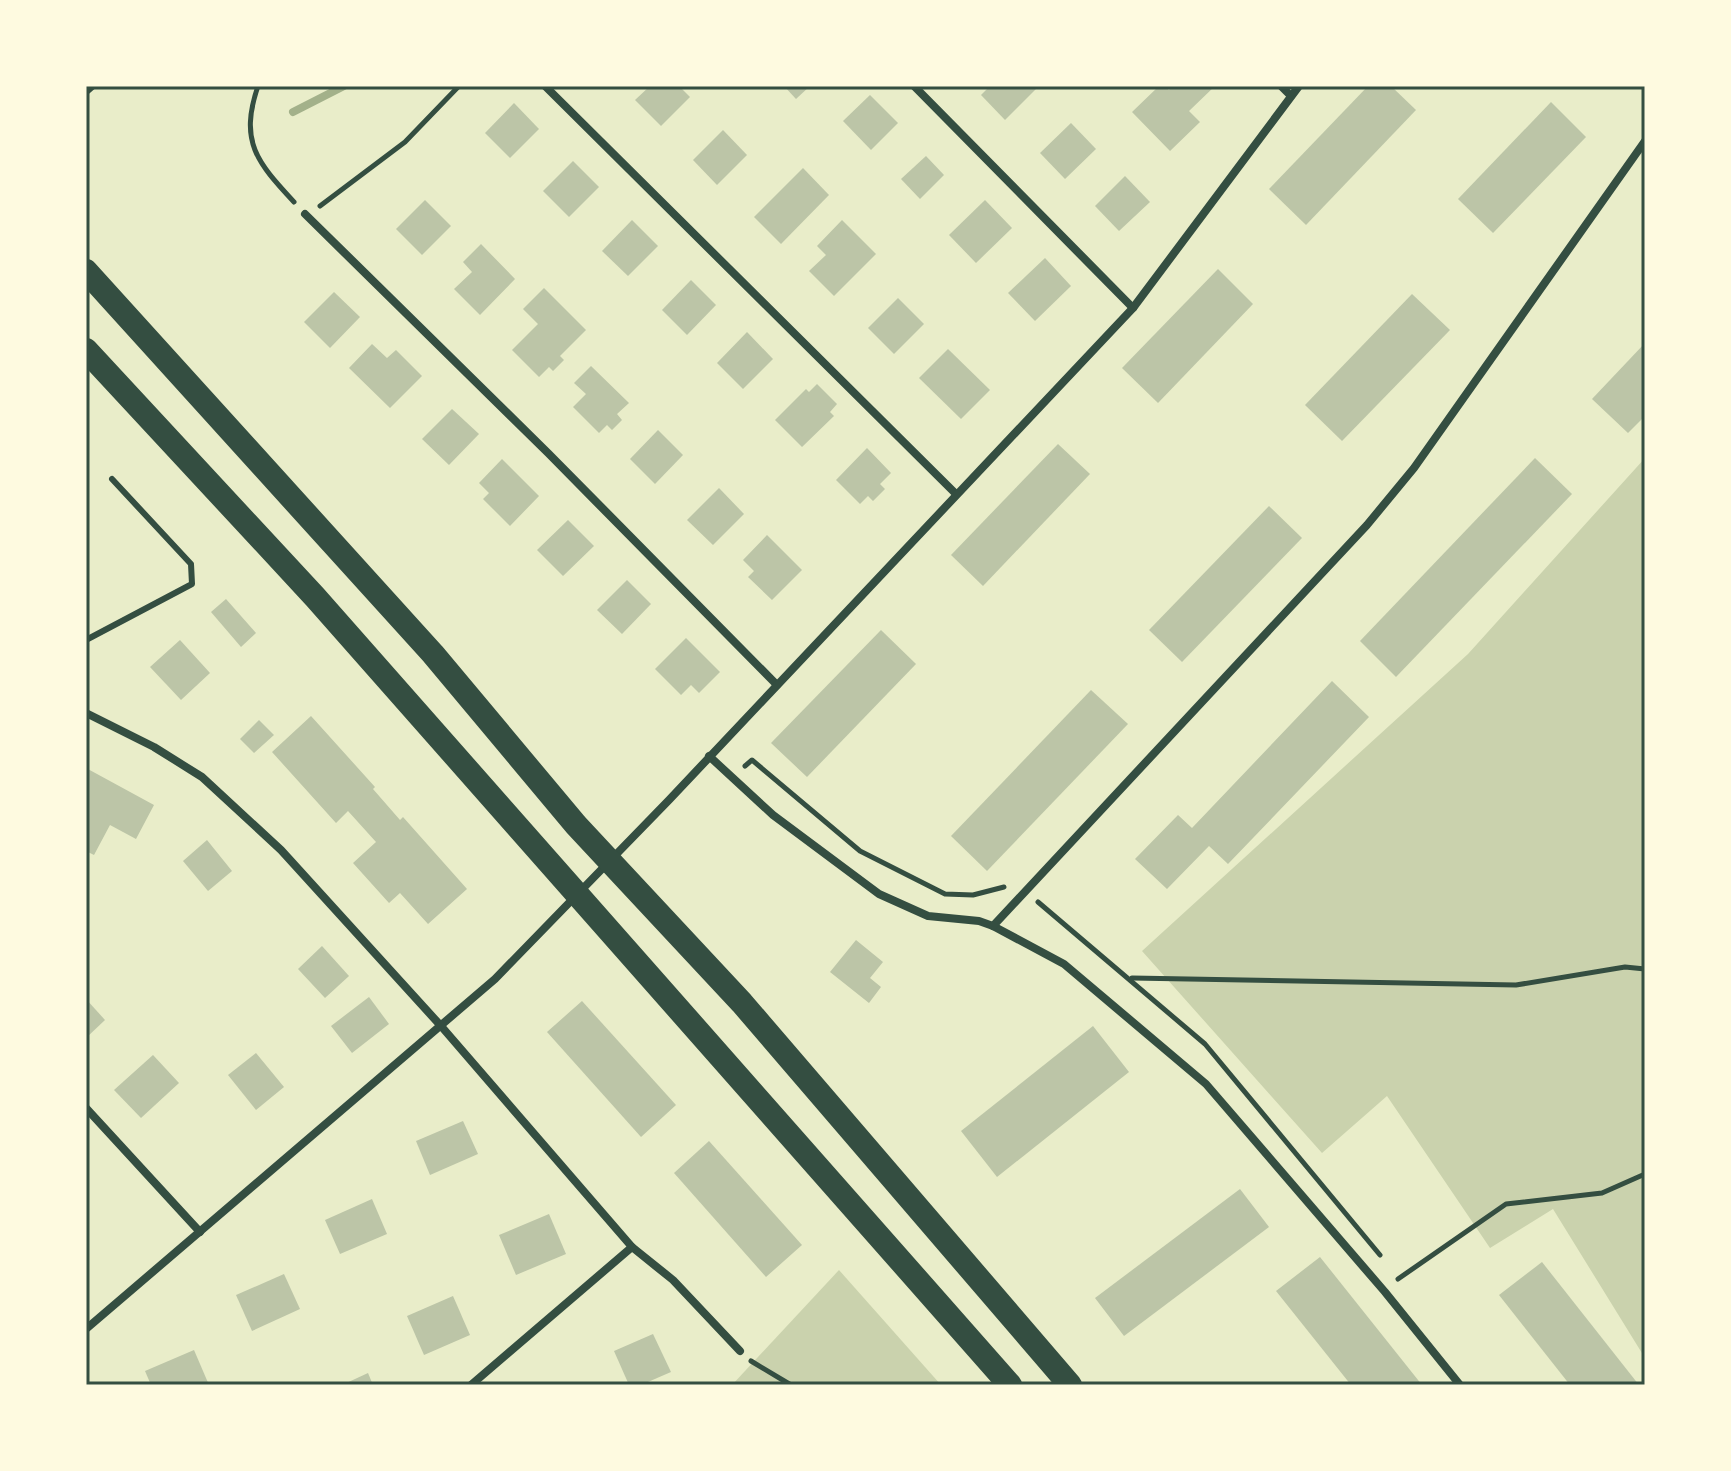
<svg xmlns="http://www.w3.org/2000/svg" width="1731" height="1471" viewBox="0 0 1731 1471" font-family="Commissioner,sans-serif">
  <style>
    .green { fill: #cad2ad }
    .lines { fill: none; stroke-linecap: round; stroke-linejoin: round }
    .stream { stroke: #a3b18a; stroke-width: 8 }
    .building { fill: #bcc5a7 }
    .path { stroke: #344e41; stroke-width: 5 }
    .service { stroke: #344e41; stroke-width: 6 }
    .minor { stroke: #344e41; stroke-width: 8 }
    .motorway { stroke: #344e41; stroke-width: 24 }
    .neatline { fill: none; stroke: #344e41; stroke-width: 3 }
  </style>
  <rect width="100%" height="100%" fill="#e9edc9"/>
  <g class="green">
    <polygon points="1645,458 1645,1358 1553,1209 1490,1248 1387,1096 1322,1153 1142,951 1468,654"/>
    <polygon points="839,1270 941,1385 732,1385"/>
  </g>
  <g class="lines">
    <polyline class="stream" points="293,112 344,86"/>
  </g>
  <g class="building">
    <polygon points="650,86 679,86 690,97 661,126 635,100"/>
    <polygon points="784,86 810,86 796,99"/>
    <polygon points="990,86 1033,86 1036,89 1005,120 981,95"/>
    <polygon points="1159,86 1165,86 1169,90 1172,86 1215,86 1189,111 1200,122 1170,151 1132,112"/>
    <polygon points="1368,86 1391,86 1416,110 1306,225 1269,189"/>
    <polygon points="870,95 898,123 871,150 843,121"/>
    <polygon points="1551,102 1586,137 1493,233 1458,199"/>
    <polygon points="514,103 539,129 510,158 485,133"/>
    <polygon points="1071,123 1096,149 1065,179 1040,153"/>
    <polygon points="723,130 747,155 717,185 693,160"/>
    <polygon points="926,156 944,175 920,199 901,179"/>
    <polygon points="573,161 599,187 569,217 543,191"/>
    <polygon points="803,168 829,195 781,244 754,217"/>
    <polygon points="1125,176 1150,202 1119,231 1095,206"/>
    <polygon points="425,200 451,226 422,255 396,229"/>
    <polygon points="985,200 1012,228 976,263 949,235"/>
    <polygon points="632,220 658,246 628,276 602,251"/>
    <polygon points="842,220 876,254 834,296 809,271 826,255 817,246"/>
    <polygon points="481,244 515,279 480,315 454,289 472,272 463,262"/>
    <polygon points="1045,258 1071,286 1035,321 1008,293"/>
    <polygon points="1218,269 1253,304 1158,403 1122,368"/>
    <polygon points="691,280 716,305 687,335 662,310"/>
    <polygon points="544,288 586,330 560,356 564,360 553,371 549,367 539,377 512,350 538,324 523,309"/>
    <polygon points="334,292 360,317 330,348 304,322"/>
    <polygon points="1412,294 1450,330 1342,441 1305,405"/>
    <polygon points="898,298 924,324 894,354 868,328"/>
    <polygon points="747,332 773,359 743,389 717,363"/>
    <polygon points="1645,343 1645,416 1628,433 1592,399"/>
    <polygon points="372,344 387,358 396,350 422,376 390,408 349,368"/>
    <polygon points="948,349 990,390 961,419 919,378"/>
    <polygon points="591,366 629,403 617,414 622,420 612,430 607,425 599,433 573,407 586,394 574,383"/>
    <polygon points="817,384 837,404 830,412 834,416 802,447 775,420 806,389 809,392"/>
    <polygon points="452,409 479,434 449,465 422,439"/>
    <polygon points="658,430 683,455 655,484 630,459"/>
    <polygon points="1058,444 1090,474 983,586 951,555"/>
    <polygon points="867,448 891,473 880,484 885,489 873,501 868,496 860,504 836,480"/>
    <polygon points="1535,458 1572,494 1396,677 1360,641"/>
    <polygon points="502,459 539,496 510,526 483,499 489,493 479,483"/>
    <polygon points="719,488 744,514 713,545 687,520"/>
    <polygon points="1269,506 1302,538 1182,662 1149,630"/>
    <polygon points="568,520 594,546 563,576 537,550"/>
    <polygon points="767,535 802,570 772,600 748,577 754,571 743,560"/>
    <polygon points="627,580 651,604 622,634 597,610"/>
    <polygon points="226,599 256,633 241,647 211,612"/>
    <polygon points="881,630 916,664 807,777 771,743"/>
    <polygon points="686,638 720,672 699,693 691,685 681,695 655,669"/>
    <polygon points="180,640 210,673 181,700 150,667"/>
    <polygon points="1332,681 1369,717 1228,864 1209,846 1167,889 1135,859 1178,815 1192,828"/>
    <polygon points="1091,690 1128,724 987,871 951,836"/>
    <polygon points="311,716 375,787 373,789 400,820 403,817 467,889 428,924 400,893 389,903 353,863 376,842 348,811 336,823 272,752"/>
    <polygon points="259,720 274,735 254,753 240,739"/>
    <polygon points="86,768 154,805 136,839 110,825 94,855 86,851"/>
    <polygon points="207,840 232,871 208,891 183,861"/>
    <polygon points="856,940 883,962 870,978 881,987 869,1003 830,972"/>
    <polygon points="322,946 349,976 325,998 298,969"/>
    <polygon points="369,997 389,1024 352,1053 331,1026"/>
    <polygon points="86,999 105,1020 86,1038"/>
    <polygon points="582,1001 676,1105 641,1137 547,1032"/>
    <polygon points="1093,1026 1129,1072 997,1177 961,1131"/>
    <polygon points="256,1053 284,1087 256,1110 228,1075"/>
    <polygon points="153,1055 179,1083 141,1118 114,1090"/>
    <polygon points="463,1121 478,1154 430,1175 416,1141"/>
    <polygon points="709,1141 802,1245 766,1277 674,1173"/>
    <polygon points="1240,1189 1269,1227 1124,1336 1095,1298"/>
    <polygon points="372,1199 387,1234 340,1254 325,1220"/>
    <polygon points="549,1214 566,1254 516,1275 499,1235"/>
    <polygon points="1320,1257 1422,1385 1351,1385 1276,1291"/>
    <polygon points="1542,1262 1639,1385 1570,1385 1499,1295"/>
    <polygon points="284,1274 300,1309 252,1331 236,1295"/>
    <polygon points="453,1296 470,1335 424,1355 407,1316"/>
    <polygon points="653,1334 671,1372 641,1385 629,1385 614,1351"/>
    <polygon points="194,1350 209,1385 151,1385 145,1371"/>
    <polygon points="368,1373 373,1385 342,1385"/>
  </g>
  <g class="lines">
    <g class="path">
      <path d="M258 86C239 142 257 162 294 202"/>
      <polyline points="86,93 94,86"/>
      <polyline points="320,206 405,142 459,86"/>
      <polyline points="745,766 752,760 860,851 945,894 973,895 1004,887"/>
      <polyline points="1038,902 1205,1044 1380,1255"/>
      <polyline points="1132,978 1516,985 1625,967 1645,969"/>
      <polyline points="1398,1279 1506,1204 1602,1193 1645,1174"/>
      <polyline points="751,1361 791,1385"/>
    </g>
    <polyline class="service" points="86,640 192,584 191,564 112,479"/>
    <g class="minor">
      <polyline points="545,86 956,494"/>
      <polyline points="914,86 1133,308"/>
      <polyline points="1281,86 1291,96"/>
      <polyline points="305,214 548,453 777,685"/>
      <polyline points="86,713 154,747 202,777 281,850 441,1026 632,1247 673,1280 740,1351"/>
      <polyline points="709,756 773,815 879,894 928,916 979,921 993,926 1064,964 1206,1084 1385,1292 1460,1385"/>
      <polyline points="993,926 1367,525 1414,468 1645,141"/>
      <polyline points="86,1108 200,1232"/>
      <polyline points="86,1329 495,979 669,800 1133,308 1299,86"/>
      <polyline points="471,1385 632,1247"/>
    </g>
    <g class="motorway">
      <polyline points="86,271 433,654 576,825 742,1003 1070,1385"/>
      <polyline points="86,350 315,597 1010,1385"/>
    </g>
  </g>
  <rect width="1731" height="1471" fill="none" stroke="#fefae0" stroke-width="176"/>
  <rect x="88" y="88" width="1555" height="1295" class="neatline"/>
</svg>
